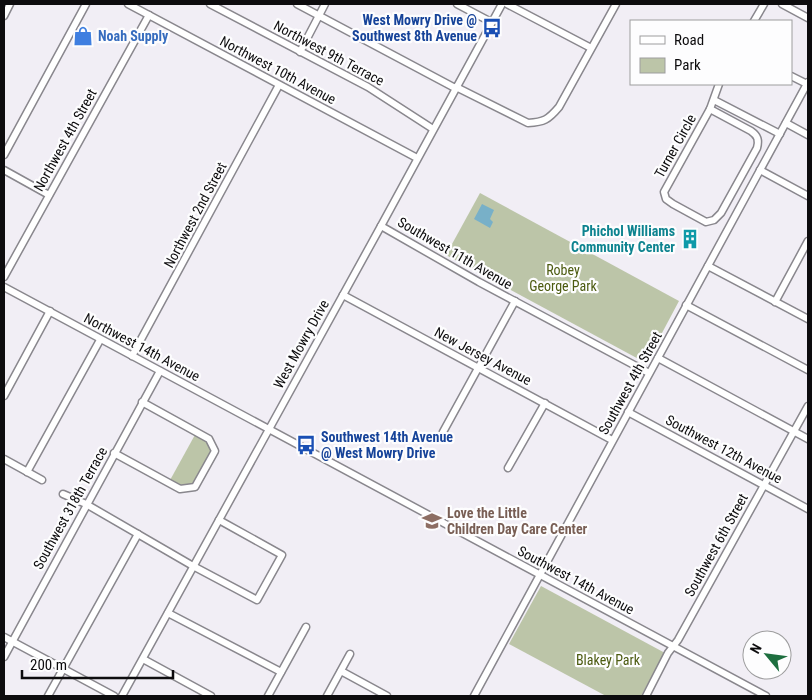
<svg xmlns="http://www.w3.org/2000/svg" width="812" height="700" viewBox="0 0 812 700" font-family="'Roboto Condensed',sans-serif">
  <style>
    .green { fill: #bcc5a8 }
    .water { fill: #78b0c8 }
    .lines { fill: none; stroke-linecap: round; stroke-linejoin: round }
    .minor-casing { stroke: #89878d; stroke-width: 9 }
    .minor { stroke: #fff; stroke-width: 6 }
    .labels { text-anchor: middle; stroke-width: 4.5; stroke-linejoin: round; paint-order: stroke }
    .transit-label { font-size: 14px; font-weight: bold; fill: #164399; stroke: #fdfdfe; text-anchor: end }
    .shop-label { font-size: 14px; font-weight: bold; fill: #366cbe; stroke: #fdfdfe; text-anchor: start }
    .street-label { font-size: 14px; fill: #0d0c0e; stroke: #fdfdfe }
    .culture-label { font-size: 14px; font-weight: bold; fill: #0d838f; stroke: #fdfdfe; text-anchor: end }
    .park-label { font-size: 14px; fill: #4c5b10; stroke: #fdfdfe }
    .education-label { font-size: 14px; font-weight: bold; fill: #785e54; stroke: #fdfdfe; text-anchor: start }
  </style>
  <rect width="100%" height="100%" fill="#f1eef5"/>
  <g class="green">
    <polygon points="480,193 679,301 646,363 446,255"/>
    <polygon points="196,433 208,440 214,451 195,487 188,489 169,482"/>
    <polygon points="541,586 665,653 641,696 606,696 509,644"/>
  </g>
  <polygon class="water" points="482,204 494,210 490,219 493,222 490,228 474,219"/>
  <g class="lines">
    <defs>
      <g id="minor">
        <polyline points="128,4 417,158"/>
        <polyline points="210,4 368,87 433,129"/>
        <polyline points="297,4 455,88"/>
        <polyline points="457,4 491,22"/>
        <polyline points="507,4 591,48"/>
        <polyline points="782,4 808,18"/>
        <polyline points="4,16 10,4"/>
        <polyline points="754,21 764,4"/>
        <polyline points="300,52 325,4"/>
        <polyline points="791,76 807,84"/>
        <path d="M456 87 528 123C544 122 548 120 559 107L616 4"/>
        <polyline points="714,100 780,134"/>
        <path d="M710 109 751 131C758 136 759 140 757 148L721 213 714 220 706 222 673 204 666 199 664 192Z"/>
        <polyline points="710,109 719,84"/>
        <polyline points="786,123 808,135"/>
        <polyline points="4,155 86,4"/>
        <polyline points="4,170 49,195"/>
        <polyline points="760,170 808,196"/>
        <polyline points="381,226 479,282 649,373"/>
        <polyline points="708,266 808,319"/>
        <polyline points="4,277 149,15"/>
        <polyline points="4,287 766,696"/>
        <polyline points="343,295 612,440"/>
        <polyline points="775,302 808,241"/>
        <polyline points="686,305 808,370"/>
        <polyline points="132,356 279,85"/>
        <polyline points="658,358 808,439"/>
        <polyline points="4,396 50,311"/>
        <polyline points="628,412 808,509"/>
        <polyline points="443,432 515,301"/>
        <polyline points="114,453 180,489 195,487 215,451 209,439 142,402"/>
        <polyline points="4,459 42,480"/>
        <polyline points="508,468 545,403"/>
        <polyline points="27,472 100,340"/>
        <polyline points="63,494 86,504 193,566 257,600 282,555 219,520"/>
        <polyline points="168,613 281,672"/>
        <polyline points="4,637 114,696"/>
        <polyline points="4,657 160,371"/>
        <polyline points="143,659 211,696"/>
        <polyline points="341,671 387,696"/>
        <polyline points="48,696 138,534"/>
        <polyline points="122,696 381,226 502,4"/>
        <polyline points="268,696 306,627"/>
        <polyline points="327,696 350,654"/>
        <polyline points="474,696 808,82"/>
        <polyline points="646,696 668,653 678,640 808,406"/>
      </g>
    </defs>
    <use href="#minor" class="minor-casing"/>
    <use href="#minor" class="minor"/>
  </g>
  <defs>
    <symbol id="bus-bare" viewBox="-9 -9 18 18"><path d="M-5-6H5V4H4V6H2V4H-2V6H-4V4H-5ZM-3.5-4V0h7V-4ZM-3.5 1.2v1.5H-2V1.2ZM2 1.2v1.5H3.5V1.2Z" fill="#1a4fb4" stroke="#fdfdfe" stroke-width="2.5" paint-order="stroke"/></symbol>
    <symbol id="shop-bare" viewBox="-9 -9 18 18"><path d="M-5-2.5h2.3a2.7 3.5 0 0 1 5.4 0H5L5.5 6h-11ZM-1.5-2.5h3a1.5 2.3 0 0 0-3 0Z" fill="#3f7fe0" stroke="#fdfdfe" stroke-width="2.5" paint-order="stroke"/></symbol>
    <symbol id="building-bare" viewBox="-9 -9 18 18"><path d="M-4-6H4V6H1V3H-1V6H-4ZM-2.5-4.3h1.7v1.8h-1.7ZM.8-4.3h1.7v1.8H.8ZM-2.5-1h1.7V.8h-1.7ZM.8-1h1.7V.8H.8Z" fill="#0f9aa8" stroke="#fdfdfe" stroke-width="2.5" paint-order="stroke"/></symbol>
    <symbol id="school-bare" viewBox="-9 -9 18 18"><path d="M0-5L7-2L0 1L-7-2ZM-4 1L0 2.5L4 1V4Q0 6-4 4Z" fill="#8d6e63" stroke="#fdfdfe" stroke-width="2.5" paint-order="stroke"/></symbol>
  </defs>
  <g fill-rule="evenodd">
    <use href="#bus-bare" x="478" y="14" width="28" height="28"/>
    <use href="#shop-bare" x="69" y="22" width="28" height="28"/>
    <use href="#building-bare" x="676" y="225" width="28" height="28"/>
    <use href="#bus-bare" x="292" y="431" width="28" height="28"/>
    <use href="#school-bare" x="418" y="507" width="28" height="28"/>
  </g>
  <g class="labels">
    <g class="transit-label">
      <text x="477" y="25">West Mowry Drive @<tspan x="477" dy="16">Southwest 8th Avenue</tspan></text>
      <text x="321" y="442" text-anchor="start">Southwest 14th Avenue<tspan x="321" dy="16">@ West Mowry Drive</tspan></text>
    </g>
    <g class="shop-label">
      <text x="98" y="41">Noah Supply</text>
    </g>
    <g class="street-label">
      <text transform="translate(329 53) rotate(28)" y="5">Northwest 9th Terrace</text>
      <text transform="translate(278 70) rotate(28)" y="5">Northwest 10th Avenue</text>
      <text transform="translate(65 140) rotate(-61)" y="5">Northwest 4th Street</text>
      <text transform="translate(675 146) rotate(-61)" y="5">Turner Circle</text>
      <text transform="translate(195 215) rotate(-62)" y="5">Northwest 2nd Street</text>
      <text transform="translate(455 253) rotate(30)" y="5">Southwest 11th Avenue</text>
      <text transform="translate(301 344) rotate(-61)" y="5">West Mowry Drive</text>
      <text transform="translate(142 347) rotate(28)" y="5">Northwest 14th Avenue</text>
      <text transform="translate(483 356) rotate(28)" y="5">New Jersey Avenue</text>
      <text transform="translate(630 383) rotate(-61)" y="5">Southwest 4th Street</text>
      <text transform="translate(724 449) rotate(28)" y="5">Southwest 12th Avenue</text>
      <text transform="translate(70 508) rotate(-61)" y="5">Southwest 318th Terrace</text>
      <text transform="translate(716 545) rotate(-61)" y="5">Southwest 6th Street</text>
      <text transform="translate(576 580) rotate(28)" y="5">Southwest 14th Avenue</text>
    </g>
    <g class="culture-label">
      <text x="675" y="236">Phichol Williams<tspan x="675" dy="16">Community Center</tspan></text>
    </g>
    <g class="park-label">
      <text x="563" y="275">Robey<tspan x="563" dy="16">George Park</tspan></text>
      <text x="608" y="665">Blakey Park</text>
    </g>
    <g class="education-label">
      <text x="447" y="518">Love the Little<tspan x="447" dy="16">Children Day Care Center</tspan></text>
    </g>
  </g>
  <rect width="812" height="700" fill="none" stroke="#0d0c0e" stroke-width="10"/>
  <rect x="630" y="20" width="162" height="65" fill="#fdfdfe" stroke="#9d9d9e"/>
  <rect x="640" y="36" width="25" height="8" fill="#ffffff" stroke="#9d9d9e"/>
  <text x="674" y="45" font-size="15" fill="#0d0c0e">Road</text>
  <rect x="640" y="58" width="25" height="15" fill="#bcc5a8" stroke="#9d9d9e"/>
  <text x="674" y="70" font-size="15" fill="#0d0c0e">Park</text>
  <g transform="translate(767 655) rotate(299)"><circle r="24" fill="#fdfdfe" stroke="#9d9d9e"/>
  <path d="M0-4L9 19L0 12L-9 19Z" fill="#1d6e3f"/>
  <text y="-8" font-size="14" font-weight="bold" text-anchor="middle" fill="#0d0c0e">N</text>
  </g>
  <path d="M22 670v8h151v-8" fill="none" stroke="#0d0c0e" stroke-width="2.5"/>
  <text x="30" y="670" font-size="15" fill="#0d0c0e" stroke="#fdfdfe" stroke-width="4" paint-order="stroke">200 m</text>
</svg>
